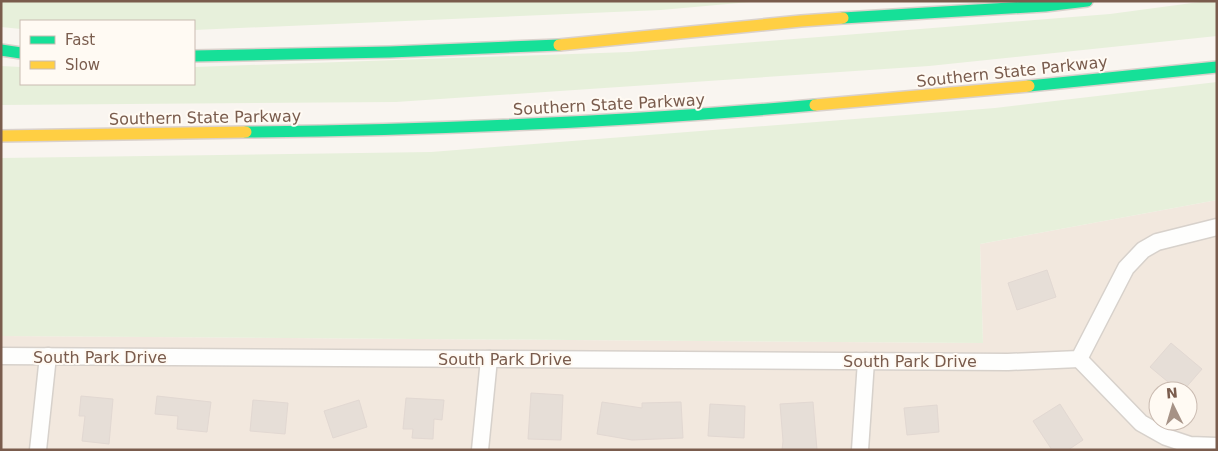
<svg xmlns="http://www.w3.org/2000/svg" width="1218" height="451" viewBox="0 0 1218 451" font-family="'DejaVu Sans',sans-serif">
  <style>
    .residential { fill: #f2e8de; fill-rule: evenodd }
    .green { fill: #e7f0db }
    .building { fill: #e6ded7; stroke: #e2d8d2 }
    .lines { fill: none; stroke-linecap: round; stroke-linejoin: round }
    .street-casing { stroke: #d7d1cb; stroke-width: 19 }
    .fast-casing { stroke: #dad1cc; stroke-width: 14 }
    .slow-casing { stroke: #dad1cc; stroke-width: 14 }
    .street { stroke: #fefefd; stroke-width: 16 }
    .fast { stroke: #16e098; stroke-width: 11 }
    .slow { stroke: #ffcf43; stroke-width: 11 }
    .labels { text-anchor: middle; stroke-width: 4; stroke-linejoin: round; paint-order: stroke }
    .street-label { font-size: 16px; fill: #7a5c4d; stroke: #fffaf3 }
  </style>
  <rect width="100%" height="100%" fill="#f9f5f0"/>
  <path class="residential" d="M1217 200V450H1V336L983 343 980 244ZM1158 391H1188V421H1158Z"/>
  <g class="green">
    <polygon points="1,1 761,1 661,10 194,30 194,21 21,21 21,29 1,27"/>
    <polygon points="1207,1 1217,1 1217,36 929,66 396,102 1,105 1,66 21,67 21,84 194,84 194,67 629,52 1110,14"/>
    <polygon points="1217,82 1217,200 980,244 983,343 1,336 1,158 431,152 995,108"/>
  </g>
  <g class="building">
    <polygon points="1047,270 1056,297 1017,310 1008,283"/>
    <polygon points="1171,343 1202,369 1183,391 1179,391 1150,367"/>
    <polygon points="531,393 563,395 561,440 528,439"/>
    <polygon points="81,396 113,399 109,444 82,441 85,416 79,416"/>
    <polygon points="157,396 211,402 207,432 177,429 178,416 155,414"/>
    <polygon points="406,398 444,400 442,420 434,419 433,439 412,438 413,429 403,429"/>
    <polygon points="253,400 288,403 285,434 250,431"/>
    <polygon points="359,400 367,427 333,438 324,411"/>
    <polygon points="602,402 642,408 642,403 681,402 683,438 632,440 597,434"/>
    <polygon points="813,402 817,450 782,450 783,441 780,404"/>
    <polygon points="710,404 745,406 744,438 708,436"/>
    <polygon points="1060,404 1083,440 1068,450 1052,450 1033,421"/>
    <polygon points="937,405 939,432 907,435 904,408"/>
  </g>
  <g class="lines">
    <defs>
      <g id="street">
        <polyline points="1,356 1008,362 1079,359 1126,268 1143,250 1157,242 1217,227"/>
        <polyline points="1079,359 1141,423 1166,437 1190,445 1217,446"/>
        <polyline points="38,450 48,356"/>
        <polyline points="480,450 489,359"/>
        <polyline points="860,450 866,361"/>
      </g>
      <g id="fast">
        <polyline points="843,18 1045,6 1087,1"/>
        <polyline points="1,50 21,53"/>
        <polyline points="194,56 390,52 559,45"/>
        <polyline points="1029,86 1217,67"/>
        <path d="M246 132C436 130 626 122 815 105"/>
      </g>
      <g id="slow">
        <polyline points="559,45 801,21 843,18"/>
        <polyline points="815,105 1029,86"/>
        <polyline points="1,136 246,132"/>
      </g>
    </defs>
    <use href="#street" class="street-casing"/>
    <use href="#fast" class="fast-casing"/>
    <use href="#slow" class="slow-casing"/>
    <use href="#street" class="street"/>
    <use href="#fast" class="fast"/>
    <use href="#slow" class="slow"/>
  </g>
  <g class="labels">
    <g class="street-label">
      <text transform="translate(1012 71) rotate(-6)" y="6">Southern State Parkway</text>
      <text transform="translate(609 104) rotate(-3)" y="6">Southern State Parkway</text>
      <text transform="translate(205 117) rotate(-1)" y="6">Southern State Parkway</text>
      <text x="100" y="363">South Park Drive</text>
      <text x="505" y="365">South Park Drive</text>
      <text x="910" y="367">South Park Drive</text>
    </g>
  </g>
  <rect width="1218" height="451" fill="none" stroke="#7a5c4d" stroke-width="5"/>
  <rect x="20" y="20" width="175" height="65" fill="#fffaf3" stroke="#cabbb1"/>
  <rect x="30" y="36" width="25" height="8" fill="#16e098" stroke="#cabbb1"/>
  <text x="65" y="45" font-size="15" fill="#7a5c4d">Fast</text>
  <rect x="30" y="61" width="25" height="8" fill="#ffcf43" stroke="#cabbb1"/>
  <text x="65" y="70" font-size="15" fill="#7a5c4d">Slow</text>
  <g transform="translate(1173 406) rotate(355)"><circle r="24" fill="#fffaf3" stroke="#cabbb1"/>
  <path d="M0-4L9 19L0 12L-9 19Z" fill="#a69286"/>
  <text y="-8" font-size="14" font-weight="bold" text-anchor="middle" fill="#7a5c4d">N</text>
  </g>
</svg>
